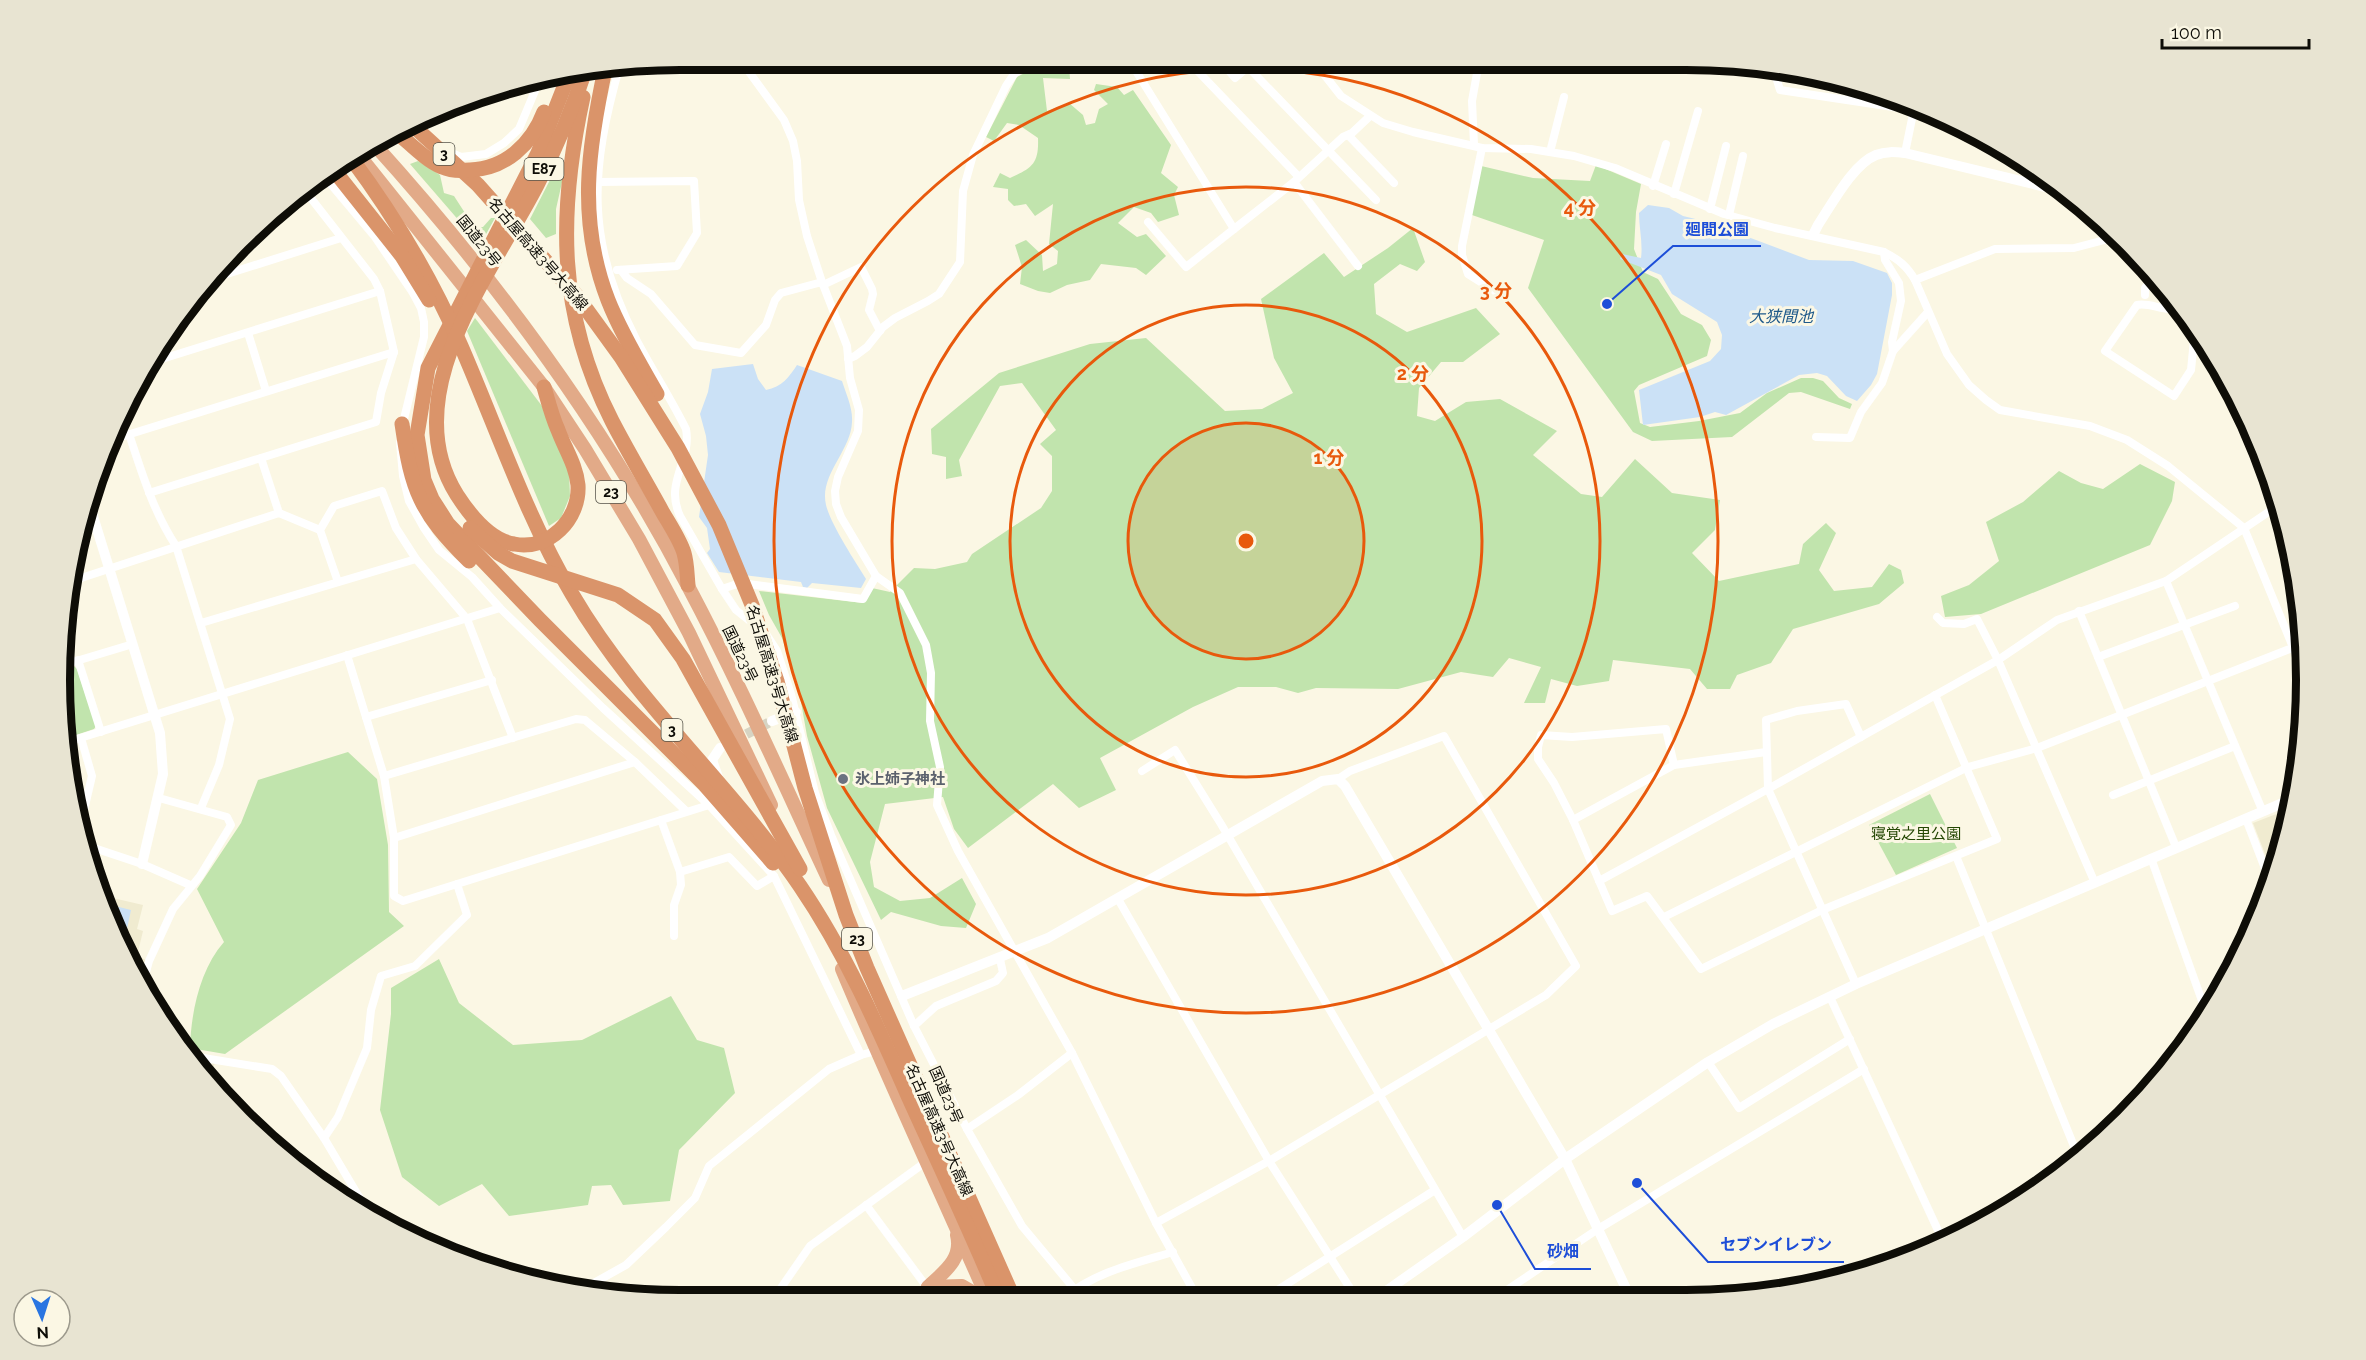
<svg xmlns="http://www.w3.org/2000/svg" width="2366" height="1360" viewBox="0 0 2366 1360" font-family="Raleway,'Noto Sans JP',sans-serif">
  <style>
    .built { fill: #f0ebd0 }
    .green { fill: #c1e4ad }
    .water { fill: #cbe1f6 }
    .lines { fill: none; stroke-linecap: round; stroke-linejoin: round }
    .tertiary-tunnel { stroke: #d7d4c3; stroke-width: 10; stroke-dasharray: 10 5; stroke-linecap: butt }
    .minor { stroke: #fff; stroke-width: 8 }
    .tertiary { stroke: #fff; stroke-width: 10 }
    .trunk { stroke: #e2aa88; stroke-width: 14 }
    .motorway { stroke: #da946a; stroke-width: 15 }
    .ring { fill: none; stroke: #e8590c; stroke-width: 3 }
    .worship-dot { fill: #6b7280; stroke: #fbf7e4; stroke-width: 2 }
    .labels { text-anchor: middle; stroke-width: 6; stroke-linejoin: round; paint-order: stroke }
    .shield { fill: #fbf7e4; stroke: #555349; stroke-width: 1.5 }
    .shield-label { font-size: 14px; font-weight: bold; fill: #0e0d07 }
    .street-label { font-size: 15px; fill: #0e0d07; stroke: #fbf7e4 }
    .worship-label { font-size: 15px; font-weight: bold; fill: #5b616d; stroke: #fbf7e4; text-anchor: start }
    .park-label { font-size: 15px; fill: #244703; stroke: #fbf7e4 }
    .water-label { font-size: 16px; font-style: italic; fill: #1e598a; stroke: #fbf7e4 }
    .rim { fill: none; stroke: #0e0d07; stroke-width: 8 }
    .centre { fill: #e8590c; stroke: #fbf7e4; stroke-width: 3 }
    .ring-label { font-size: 18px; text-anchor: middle; font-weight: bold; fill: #e8590c; stroke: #fbf7e4; stroke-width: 6; stroke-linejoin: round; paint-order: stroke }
    .leader { fill: none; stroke: #1d4ed8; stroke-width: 2 }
    .callout-dot { fill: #1d4ed8; stroke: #fbf7e4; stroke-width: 2 }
    .callout-label { font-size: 16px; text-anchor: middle; font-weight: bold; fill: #1d4ed8; stroke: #fbf7e4; stroke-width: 6; stroke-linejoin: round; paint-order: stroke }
  </style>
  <rect width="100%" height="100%" fill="#fbf7e4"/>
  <g class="built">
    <polygon points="2289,809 2274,877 2253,823"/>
    <polygon points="100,895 143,905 137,929 143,931 137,956 146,960 140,983 107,917"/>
    <polygon points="193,1060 215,1063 212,1071 218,1076 213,1085 222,1091 226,1098 214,1089"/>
  </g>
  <g class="green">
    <path d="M1042 64 1069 65 1070 79 1043 78 1047 111 1069 103 1083 115 1086 125 1095 123 1099 109 1108 104 1094 90 1096 84 1117 87 1124 95 1133 90 1171 145 1161 173 1178 187 1174 195 1179 215 1158 222 1151 213 1134 207 1118 223 1137 237 1146 234 1166 256 1146 275 1136 268 1101 264 1090 280 1067 285 1050 293 1038 291 1020 284 1022 267 1015 245 1026 240 1042 255 1043 271 1057 264 1058 251 1049 244 1053 204 1035 216 1026 204 1014 206 1008 200V189L993 187 1000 173 1010 178C1032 168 1039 164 1038 138L1019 125 1007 123 994 141 986 137 1017 77Z"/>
    <polygon points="418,161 440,175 444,193 454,196 474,227 483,227 491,218 495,218 480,245 410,164"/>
    <polygon points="1477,165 1533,178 1590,181 1596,165 1641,184 1636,212 1634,249 1643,272 1658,279 1681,314 1702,325 1711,340 1707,356 1639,385 1634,391 1640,423 1650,427 1699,421 1740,413 1767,393 1801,378 1813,378 1823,381 1839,398 1852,404 1850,409 1801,392 1789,393 1732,437 1652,441 1633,432 1528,288 1544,240 1472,215"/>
    <polygon points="551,178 563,178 556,209 556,234 546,238 530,219"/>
    <polygon points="1413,228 1425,262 1417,271 1400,264 1374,284 1376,314 1407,332 1476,308 1500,334 1463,362 1441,362 1419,388 1417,416 1435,421 1466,402 1500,399 1557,431 1533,455 1581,494 1602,497 1635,459 1672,493 1720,500 1715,530 1692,553 1719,581 1799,564 1803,544 1826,523 1836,533 1819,570 1834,591 1872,587 1889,564 1901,570 1904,583 1879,604 1793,629 1771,663 1737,675 1730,689 1707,689 1690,669 1613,660 1609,681 1577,686 1551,679 1545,703 1524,703 1541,667 1509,658 1493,677 1461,672 1398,689 1316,688 1298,693 1276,687 1238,687 1193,707 1100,758 1116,790 1079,808 1053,784 968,848 954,829 943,797 885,804 870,862 874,887 900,901 930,898 962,878 976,904 966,928 941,926 891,912 881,920 827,808 807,736 798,685 782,638 769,615 759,591 863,603 872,588 890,592 914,568 935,569 967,562 972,554 1041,508 1052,491 1052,456 1040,444 1056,430 1022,383 1000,386 959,460 962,476 946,479 946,457 932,454 931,429 999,373 1090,344 1146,338 1225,411 1262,409 1293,393 1274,358 1261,299 1324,253 1344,277 1388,248"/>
    <polygon points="475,318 542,406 569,471 570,496 561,518 549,526 467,331"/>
    <polygon points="2140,464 2175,482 2172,501 2150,545 1981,614 1945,617 1941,596 1969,585 1999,561 1986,522 2023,502 2059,471 2081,483 2103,489"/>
    <polygon points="74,666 77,669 96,726 94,729 64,739 61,720 63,670"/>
    <path d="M348 752 377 779 388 845 389 912 404 926 225 1054 190 1048C191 1012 200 969 224 942L197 889 241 823 258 780Z"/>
    <polygon points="1930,794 1957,848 1896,875 1869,825"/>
    <polygon points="439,959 459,1003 513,1045 582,1040 671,996 697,1040 724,1048 735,1093 679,1150 670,1201 623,1205 611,1185 592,1186 588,1205 509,1216 482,1184 439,1206 402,1177 380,1110 391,1014 391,988"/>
  </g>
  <g class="water">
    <path d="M1648 205 1669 208 1683 216 1708 222 1809 260 1853 261 1887 273 1892 283V295L1877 374 1871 385 1857 401 1846 396 1827 376 1817 373 1799 375 1726 415 1715 412 1700 417 1643 425 1639 390 1710 361 1721 349 1722 335 1717 322 1672 294 1661 275 1620 259 1622 254 1641 258C1643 243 1639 228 1639 213Z"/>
    <path d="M753 364 758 379 766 390C782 387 789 377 797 365L842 381C846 394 853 408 852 422 851 451 819 475 826 505 831 525 855 561 866 579L861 588 812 583 807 588 803 587 801 582 719 572 707 553 710 549 707 528 699 517 708 455 706 436 700 414 708 392 712 369Z"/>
    <polygon points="103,903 131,910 127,929 111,925"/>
  </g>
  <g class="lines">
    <polyline class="tertiary-tunnel" points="733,741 772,721"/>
    <g class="minor">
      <polyline points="1131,63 1234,229 1294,182 1343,137 1352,133 1370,116"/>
      <polyline points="1190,63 1298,176"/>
      <polyline points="1222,63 1235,78 1248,67 1376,200"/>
      <path d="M1315 63 1341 96 1383 123 1413 132 1482 148 1531 149 1574 156 1615 168 1724 214 1775 228 1884 252C1898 259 1907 266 1915 280L1947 354 1969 385 1986 400 2000 410 2090 426 2127 440 2168 466 2244 528 2304 674"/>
      <path d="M620 65C590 170 585 241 637 341 653 371 671 399 686 429 692 461 664 482 680 516L722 589 740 583 863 599 876 576"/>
      <polyline points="744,65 784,120 793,141 797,161 799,200 807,236 822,282 847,346 850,378 859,410 858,431 838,477 835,491 836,504 841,517 876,576 900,593 926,645 931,673 930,721 940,767 937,805 958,851 1072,1053 1156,1223 1197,1297"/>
      <polyline points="1780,70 1776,77 1780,90 1913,110"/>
      <polyline points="1348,135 1394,183"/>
      <polyline points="1474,145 1472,101 1479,62"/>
      <polyline points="1482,148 1462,246 1462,255 1468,274 1495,291"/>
      <polyline points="447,151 461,157 486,154 504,143 519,129 540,79"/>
      <polyline points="1550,152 1564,97"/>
      <polyline points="1905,153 1914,109"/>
      <polyline points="323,175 375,237 413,293 421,308 424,322 424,337 402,427"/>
      <polyline points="596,182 694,181 697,233 677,266 617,270"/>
      <polyline points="1294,182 1358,266"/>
      <polyline points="1653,186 1666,144"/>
      <polyline points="1674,194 1698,111"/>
      <polyline points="1710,209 1726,146"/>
      <polyline points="1729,215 1743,156"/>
      <polyline points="1148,222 1186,267 1234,229"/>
      <polyline points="621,270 627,278 651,294 695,345 741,353 766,325 775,300 781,293 822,282"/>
      <polyline points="211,279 341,238"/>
      <polyline points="1915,280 1995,249 2074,248 2116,237"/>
      <polyline points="823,285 861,267 872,289 873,294 869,310 880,331"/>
      <polyline points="2145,295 2145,288 2154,278"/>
      <path d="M2182 308C2166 313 2151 302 2137 305L2105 351 2174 396 2191 370 2195 330"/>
      <polyline points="248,333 266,391"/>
      <polyline points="1893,351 1928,312"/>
      <polyline points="848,359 855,356 867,347 883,327 895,318 928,301 939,294 960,262 963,191 973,155 1006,86 1014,74 1029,64"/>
      <polyline points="149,363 380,291"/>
      <path d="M129 434C142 473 153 511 176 546L230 719 219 765 201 808"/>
      <polyline points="1816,437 1850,438 1861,412 1882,383 1893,351 1892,342 1901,301 1899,283 1885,260 1884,252"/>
      <polyline points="111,440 394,352"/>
      <polyline points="400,443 403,476 409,501 424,528 439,550 472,577 500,608 603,708 709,805 774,876 861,1055"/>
      <polyline points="261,458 279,513"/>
      <polyline points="149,493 376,422 381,393 394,352 380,291 374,279 303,188"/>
      <polyline points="2166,581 2263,812"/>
      <polyline points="69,582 279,513 320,530"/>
      <polyline points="338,582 320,530 334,506 382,491 396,528 416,559 467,619 513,738"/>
      <polyline points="722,589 736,610 756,626"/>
      <polyline points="2079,611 2176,847"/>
      <polyline points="1937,617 1943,623 1964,624 1977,619 1998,660 2095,883"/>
      <polyline points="201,623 416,559"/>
      <polyline points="766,634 777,651 791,694 815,793 831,835 914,1026 967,1129 1022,1226 1081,1297"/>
      <polyline points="347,655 384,776 394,838 394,896 403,901 709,805"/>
      <polyline points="2098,657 2235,606"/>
      <polyline points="78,660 101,732"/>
      <polyline points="63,665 133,644"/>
      <polyline points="366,717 492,680"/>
      <polyline points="64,743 500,608"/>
      <polyline points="1766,752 1674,765 1666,729 1572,737 1541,735 1538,747 1538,759 1554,783 1573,820 1612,911 1647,896 1701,969 1822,910 1997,839 1935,695"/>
      <polyline points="1142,771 1175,750 1221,824 1463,1237"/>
      <polyline points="384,776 576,719 585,720 635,762 686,811"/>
      <polyline points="2113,795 2235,746"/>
      <polyline points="2246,819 2271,884"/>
      <polyline points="661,820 680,872 681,885 674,905 674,936"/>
      <polyline points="1573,820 1674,765"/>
      <polyline points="80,827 92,776 81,738"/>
      <polyline points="394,838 635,762"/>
      <polyline points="85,845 142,864 190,885"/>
      <polyline points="1956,856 2078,1156"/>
      <polyline points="2151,858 2206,1012"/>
      <polyline points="680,872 729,857 757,886 774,876"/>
      <polyline points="1599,881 1768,789 1998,660 2057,620 2166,581 2279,505"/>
      <polyline points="1118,899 1269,1161 1355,1296"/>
      <polyline points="1664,917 1968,767 2037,748 2305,643"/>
      <polyline points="1856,984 1768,789 1766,720 1797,711 1846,704 1861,737"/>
      <polyline points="142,987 149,961 173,909 200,876 231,825 227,817 159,798"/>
      <polyline points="1830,997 1942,1239"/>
      <polyline points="914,1026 936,1006 996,981 1003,973 1000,959"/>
      <polyline points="191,1056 272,1069 281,1076 324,1138 371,1217"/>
      <polyline points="1708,1062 1739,1108 1850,1039"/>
      <polyline points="967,1129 1018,1095 1072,1053"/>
      <polyline points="324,1138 338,1117 367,1048 371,1010 381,976 415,966 467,915 457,884"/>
      <polyline points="866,1205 935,1298"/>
      <polyline points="1156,1223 1269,1161 1546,995 1576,966 1444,736 1350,771 1338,779"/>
      <polyline points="1879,1269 1904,1258"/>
      <polyline points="583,1289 626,1265 666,1227 695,1198 709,1166 829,1069 861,1055 876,1051"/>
      <polyline points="1268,1296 1435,1190"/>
      <polyline points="1498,1296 1598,1229 1864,1069"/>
      <path d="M1065 1297C1095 1272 1136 1263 1173 1252"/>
      <polyline points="774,1298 810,1246 927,1161"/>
      <polyline points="914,1298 928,1287"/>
    </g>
    <g class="tertiary">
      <path d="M1813 235 1818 225C1832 204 1853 164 1876 155 1886 151 1895 152 1905 153L2062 191"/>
      <polyline points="88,500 160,733 163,774 142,864"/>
      <polyline points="772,721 796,712"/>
      <polyline points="719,780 712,760 720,748"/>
      <polyline points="902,996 1048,938 1322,781 1338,779 1345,786 1565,1159 1629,1295"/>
      <polyline points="1379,1296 1463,1237 1565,1159 1708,1062 1773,1024 1856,984 2292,799"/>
    </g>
    <g class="trunk">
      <path d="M374 144C495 278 604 425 688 586 739 682 783 782 829 880"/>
      <polyline points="358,154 544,387 585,449 639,539 689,633 771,805"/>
      <path d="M842 969C888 1079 939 1188 987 1297"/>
      <path d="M928 1287C944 1272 963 1259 957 1235"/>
      <polyline points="928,1287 962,1286 981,1297"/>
    </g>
    <g class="motorway">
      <path d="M606 65C588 147 577 220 608 300 621 333 640 364 657 394"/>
      <polyline points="570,72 538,153 428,368 417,435 424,480 432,499 448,524 540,620 705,785 773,863"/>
      <path d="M583 97C558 212 557 313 612 421 628 452 646 482 663 513 670 525 680 540 684 553 687 563 687 575 688 585"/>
      <polyline points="409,122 478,185 576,295 621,357 678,448 719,525 752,605 777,681 805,788 846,915 867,968 1013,1297"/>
      <path d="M395 131C409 142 425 160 442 167 451 171 461 171 470 170 505 169 532 144 544 112"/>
      <path d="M351 158C395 217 432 279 461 346 497 429 526 516 572 594 635 702 730 784 800 886 845 952 877 1025 909 1098 939 1164 970 1230 998 1297"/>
      <polyline points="333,169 402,256 429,300"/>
      <path d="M544 387C548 401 552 417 558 430 565 449 576 465 578 485 580 519 549 551 514 544 489 540 470 515 457 495 394 395 491 274 537 185 556 148 573 108 586 68"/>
      <path d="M402 424C412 492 420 512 469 561"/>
      <polyline points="470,528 498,553 512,561 618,595 655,620 683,659 800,869"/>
    </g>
  </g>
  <circle cx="1246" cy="541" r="118" fill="#e8590c" fill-opacity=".12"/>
  <g class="ring">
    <circle cx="1246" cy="541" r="118"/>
    <circle cx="1246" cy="541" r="236"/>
    <circle cx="1246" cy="541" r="354"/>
    <circle cx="1246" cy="541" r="472"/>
  </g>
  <circle class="worship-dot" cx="843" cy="779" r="6"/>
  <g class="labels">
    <g class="shield">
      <rect x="433.5" y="143" width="21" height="22" rx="4.5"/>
      <rect x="524.5" y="158" width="39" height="22" rx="4.5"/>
      <rect x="596" y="481" width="30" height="22" rx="4.5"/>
      <rect x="661.5" y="719" width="21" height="22" rx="4.5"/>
      <rect x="842" y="928" width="30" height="22" rx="4.5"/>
    </g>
    <g class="shield-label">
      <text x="444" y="159">3</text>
      <text x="544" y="174">E87</text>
      <text x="611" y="497">23</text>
      <text x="672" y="735">3</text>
      <text x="857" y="944">23</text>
    </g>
    <g class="street-label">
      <text transform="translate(479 241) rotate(51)" y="5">国道23号</text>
      <text transform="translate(538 254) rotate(49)" y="5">名古屋高速3号大高線</text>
      <text transform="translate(740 654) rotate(64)" y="5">国道23号</text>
      <text transform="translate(772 674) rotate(73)" y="5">名古屋高速3号大高線</text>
      <text transform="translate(946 1095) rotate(66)" y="5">国道23号</text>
      <text transform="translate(939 1130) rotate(66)" y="5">名古屋高速3号大高線</text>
    </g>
    <g class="worship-label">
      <text x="855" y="784">氷上姉子神社</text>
    </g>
    <g class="park-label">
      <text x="1916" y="839">寝覚之里公園</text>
    </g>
    <g class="water-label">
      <text x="1781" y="322">大狭間池</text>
    </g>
  </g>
  <path d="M0 0H2366V1360H0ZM680 70H1686A610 610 0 0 1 2296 680V680A610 610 0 0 1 1686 1290H680A610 610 0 0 1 70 680V680A610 610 0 0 1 680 70Z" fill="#e8e4d2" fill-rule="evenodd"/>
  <path class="rim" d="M680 70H1686A610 610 0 0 1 2296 680V680A610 610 0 0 1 1686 1290H680A610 610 0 0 1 70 680V680A610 610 0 0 1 680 70Z"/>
  <circle cx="1246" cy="541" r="9" class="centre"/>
  <g class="ring-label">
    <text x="1580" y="214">4 分</text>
    <text x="1496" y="297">3 分</text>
    <text x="1413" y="380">2 分</text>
    <text x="1329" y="464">1 分</text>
  </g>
  <path class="leader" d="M1607 304L1673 246H1761M1637 1183L1708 1262H1844M1497 1205L1535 1269H1591"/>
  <g class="callout-dot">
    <circle cx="1607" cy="304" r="6"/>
    <circle cx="1637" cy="1183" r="6"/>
    <circle cx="1497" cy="1205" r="6"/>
  </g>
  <g class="callout-label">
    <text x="1717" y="235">廻間公園</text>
    <text x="1776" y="1250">セブンイレブン</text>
    <text x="1563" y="1257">砂畑</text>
  </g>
  <g transform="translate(42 1318) rotate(177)"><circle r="28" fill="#fbf7e4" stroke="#9c998c" stroke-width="1.5"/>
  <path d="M0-4.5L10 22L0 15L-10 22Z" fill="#2975e1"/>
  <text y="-9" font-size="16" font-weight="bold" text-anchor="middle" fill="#0e0d07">N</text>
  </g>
  <path d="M2162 39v9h147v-9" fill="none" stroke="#0e0d07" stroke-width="3"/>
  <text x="2171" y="39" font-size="18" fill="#0e0d07" stroke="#fbf7e4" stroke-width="4.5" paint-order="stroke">100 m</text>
</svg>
